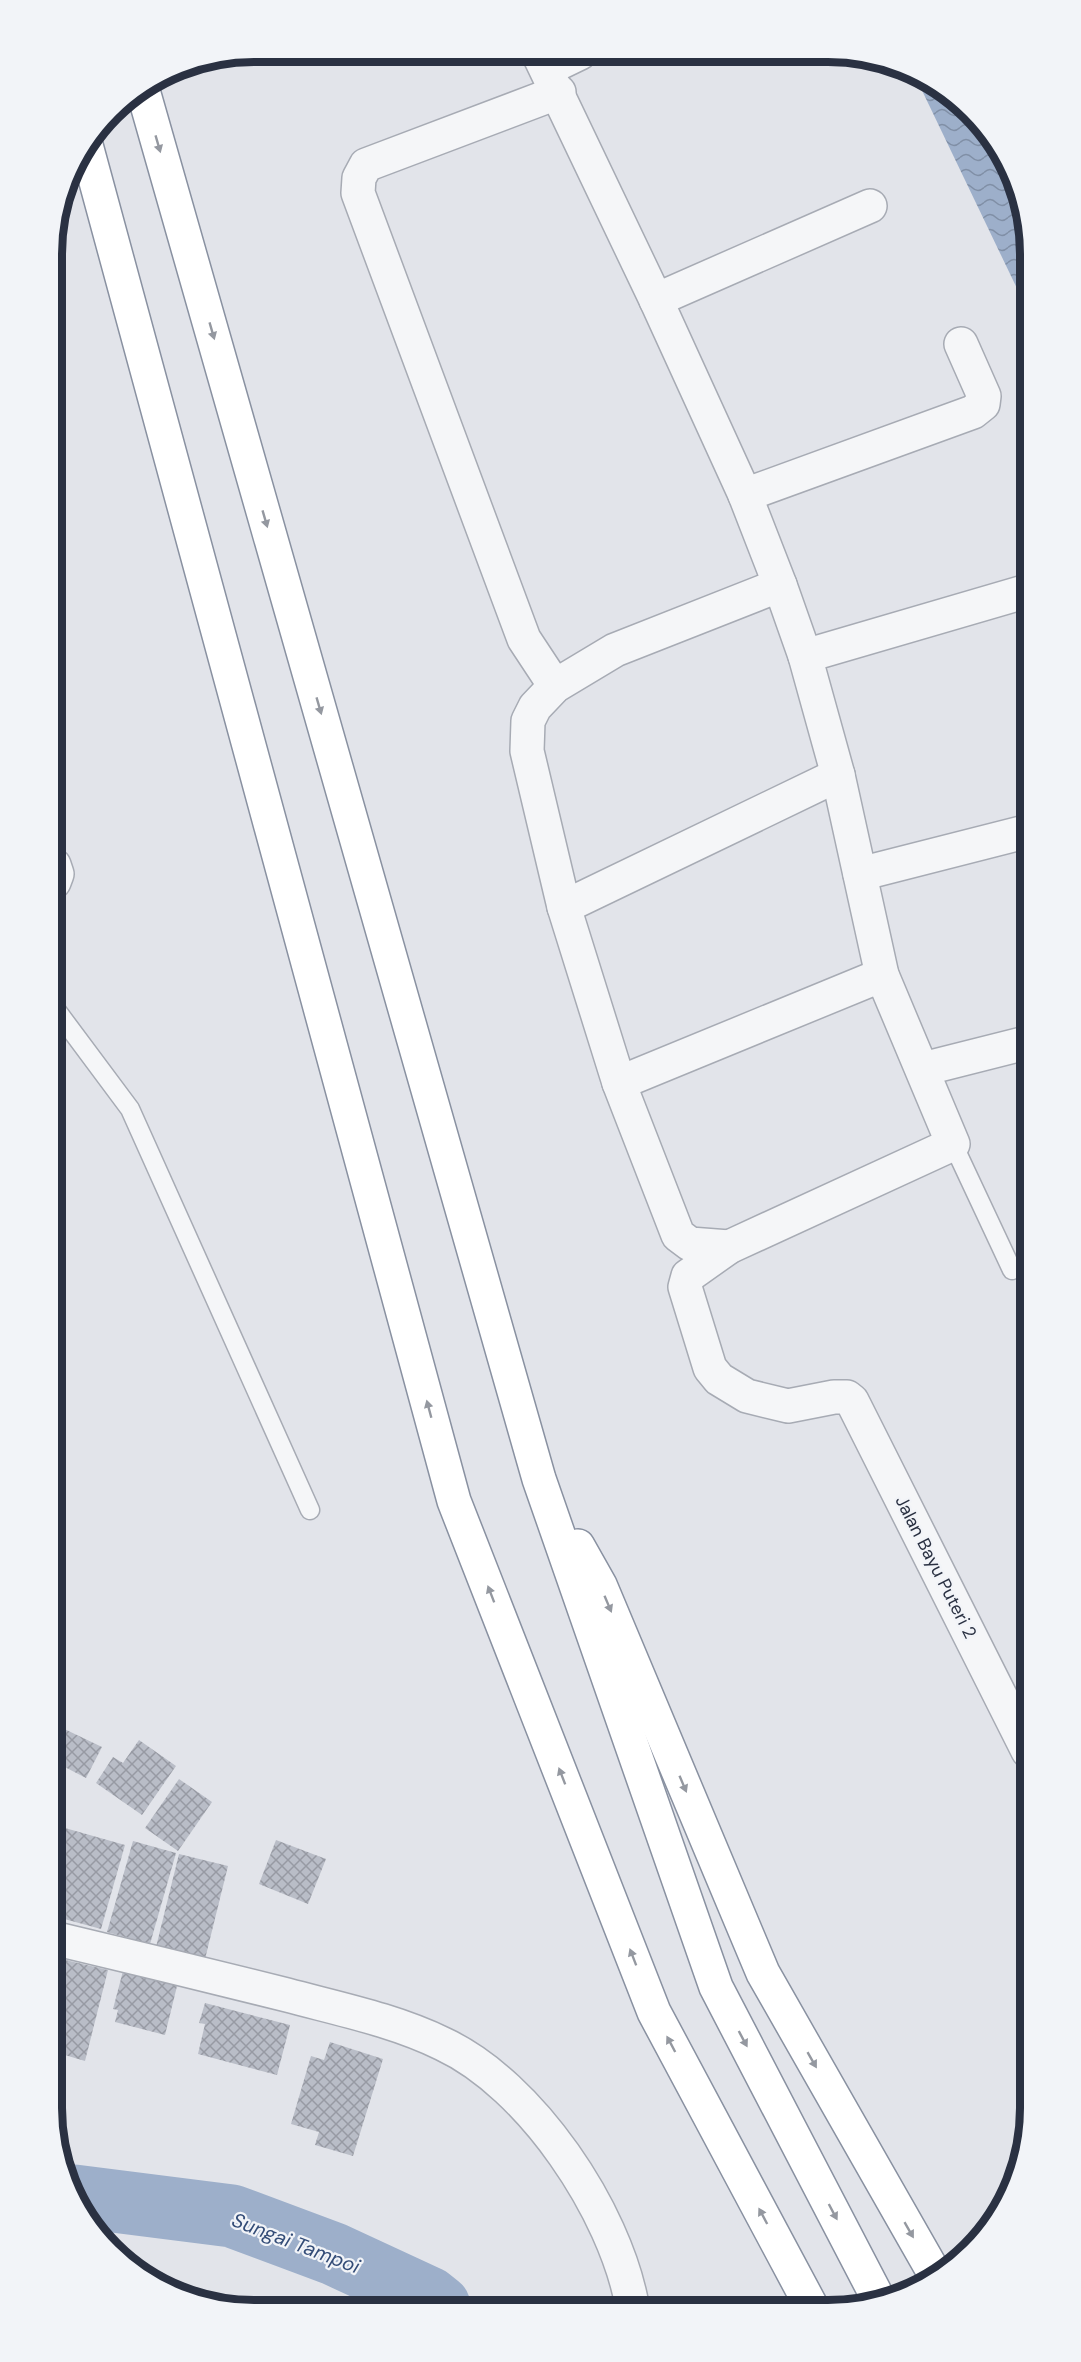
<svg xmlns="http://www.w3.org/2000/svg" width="1081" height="2362" viewBox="0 0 1081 2362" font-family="'DM Sans',sans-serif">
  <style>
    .water { fill: url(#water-waves) }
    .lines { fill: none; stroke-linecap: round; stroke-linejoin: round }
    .river { stroke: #9dafca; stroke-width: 63 }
    .building { fill: url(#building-cross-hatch) }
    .service-casing { stroke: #a7abb4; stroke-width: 21 }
    .minor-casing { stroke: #a7abb4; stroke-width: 36 }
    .motorway-casing { stroke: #8991a1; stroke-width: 36 }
    .service { stroke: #f5f6f8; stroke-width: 18 }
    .minor { stroke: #f5f6f8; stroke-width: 33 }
    .motorway { stroke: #fff; stroke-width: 33 }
    .oneway { fill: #9498a0 }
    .labels { text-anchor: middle; stroke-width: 4.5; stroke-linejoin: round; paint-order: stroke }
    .street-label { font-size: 18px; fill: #2a3142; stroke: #f2f4f8 }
    .water-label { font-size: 20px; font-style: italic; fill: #334c77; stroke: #f2f4f8 }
    .rim { fill: none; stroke: #2a3142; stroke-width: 8 }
  </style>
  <defs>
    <pattern id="water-waves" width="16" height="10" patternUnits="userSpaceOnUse" patternTransform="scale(1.5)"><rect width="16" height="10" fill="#9dafca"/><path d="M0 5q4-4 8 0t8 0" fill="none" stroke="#808fa6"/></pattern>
    <pattern id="building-cross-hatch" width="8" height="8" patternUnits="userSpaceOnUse" patternTransform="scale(1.5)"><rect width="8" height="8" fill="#b9bdc7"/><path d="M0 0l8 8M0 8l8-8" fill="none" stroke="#979aa3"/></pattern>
  </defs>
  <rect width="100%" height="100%" fill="#e2e4ea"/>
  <polygon class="water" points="917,80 961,101 1003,152 1023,200 1023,301"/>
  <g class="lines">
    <polyline class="river" points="74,2196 232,2216 334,2254 429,2298 439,2306"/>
  </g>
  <g class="building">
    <polygon points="56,1725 102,1747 86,1778 57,1763"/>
    <polygon points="139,1740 176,1766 142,1815 96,1783 113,1757 123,1763"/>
    <polygon points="179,1779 212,1802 178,1851 145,1828"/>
    <polygon points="65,1828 125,1845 101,1929 57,1917 57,1858"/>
    <polygon points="276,1840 326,1859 308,1904 259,1884"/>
    <polygon points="133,1841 176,1853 150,1944 107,1932"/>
    <polygon points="179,1854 228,1866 205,1959 156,1947"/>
    <polygon points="57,1958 108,1970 85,2061 58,2053"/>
    <polygon points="123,1971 179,1978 165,2035 115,2022 118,2010 113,2009"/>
    <polygon points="205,2003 290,2025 277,2075 198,2054 205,2024 199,2023"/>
    <polygon points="330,2042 383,2059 353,2156 315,2145 319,2132 291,2124 311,2056 324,2060"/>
  </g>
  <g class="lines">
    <defs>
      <g id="service">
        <polyline points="54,1007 130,1109 310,1510"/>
        <polyline points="953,1144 1012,1270"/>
        <polyline points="265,2307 269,2307"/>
      </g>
      <g id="minor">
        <polyline points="538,53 656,300 745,495 780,585 805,656 838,775 882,975 953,1144 729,1247 688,1276 685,1287 710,1368 719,1379 747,1396 788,1406 834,1397 847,1397 852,1401 1028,1751"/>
        <polyline points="547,69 580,53"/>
        <polyline points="656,300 870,206"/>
        <polyline points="745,495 973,412 983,404 984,396 961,344"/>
        <polyline points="805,656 1024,592"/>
        <polyline points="555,686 524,639 358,193 359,178 366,165 559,92"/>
        <polyline points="54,865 57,874 54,882"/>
        <polyline points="860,874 1025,832"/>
        <polyline points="564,907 838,775"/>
        <polyline points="923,1069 1026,1043"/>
        <polyline points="619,1083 882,975"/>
        <polyline points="729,1247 690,1244 678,1235 619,1083 564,907 527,751 528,721 535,707 555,686 615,650 780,585"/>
        <path d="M57 1939C134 1957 210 1976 287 1995 339 2009 394 2020 443 2044 531 2085 615 2211 632 2305"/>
      </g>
      <g id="motorway">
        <polyline points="142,87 539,1479 716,1987 881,2304"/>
        <polyline points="86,145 454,1501 654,2012 810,2304"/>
        <polyline points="578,1546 600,1585 763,1973 937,2278"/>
      </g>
    </defs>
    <use href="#service" class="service-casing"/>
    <use href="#minor" class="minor-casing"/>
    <use href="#motorway" class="motorway-casing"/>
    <use href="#service" class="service"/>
    <use href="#minor" class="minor"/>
    <use href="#motorway" class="motorway"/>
  </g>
  <defs><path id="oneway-solid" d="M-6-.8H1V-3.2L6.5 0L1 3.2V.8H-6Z" transform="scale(1.5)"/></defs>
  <g class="oneway">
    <use href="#oneway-solid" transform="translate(158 144) rotate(74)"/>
    <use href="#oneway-solid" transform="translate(212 331) rotate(74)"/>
    <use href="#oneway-solid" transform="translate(265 519) rotate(74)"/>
    <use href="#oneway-solid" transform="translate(319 706) rotate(74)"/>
    <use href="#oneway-solid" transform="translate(429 1409) rotate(-105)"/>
    <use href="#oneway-solid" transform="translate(491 1594) rotate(-111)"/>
    <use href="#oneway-solid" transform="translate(608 1604) rotate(67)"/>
    <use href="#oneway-solid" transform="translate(562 1776) rotate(-111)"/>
    <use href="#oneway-solid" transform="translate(683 1784) rotate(67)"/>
    <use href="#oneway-solid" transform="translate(633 1957) rotate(-111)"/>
    <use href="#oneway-solid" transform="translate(743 2039) rotate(62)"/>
    <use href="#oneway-solid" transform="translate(671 2044) rotate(-118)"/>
    <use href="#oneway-solid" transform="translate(812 2060) rotate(60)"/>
    <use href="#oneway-solid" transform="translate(833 2212) rotate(62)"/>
    <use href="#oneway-solid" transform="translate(763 2216) rotate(-118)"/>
    <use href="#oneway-solid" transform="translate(909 2230) rotate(60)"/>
  </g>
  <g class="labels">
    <g class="street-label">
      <text transform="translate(936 1567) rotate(63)" y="6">Jalan Bayu Puteri 2</text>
    </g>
    <g class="water-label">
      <text transform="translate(296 2243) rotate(21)" y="7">Sungai Tampoi</text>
    </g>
  </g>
  <path d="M0 0H1081V2362H0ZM254 62H828A192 192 0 0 1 1020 254V2108A192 192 0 0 1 828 2300H254A192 192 0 0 1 62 2108V254A192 192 0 0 1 254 62Z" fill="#f2f4f8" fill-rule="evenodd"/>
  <path class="rim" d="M254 62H828A192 192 0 0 1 1020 254V2108A192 192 0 0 1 828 2300H254A192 192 0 0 1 62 2108V254A192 192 0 0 1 254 62Z"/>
</svg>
